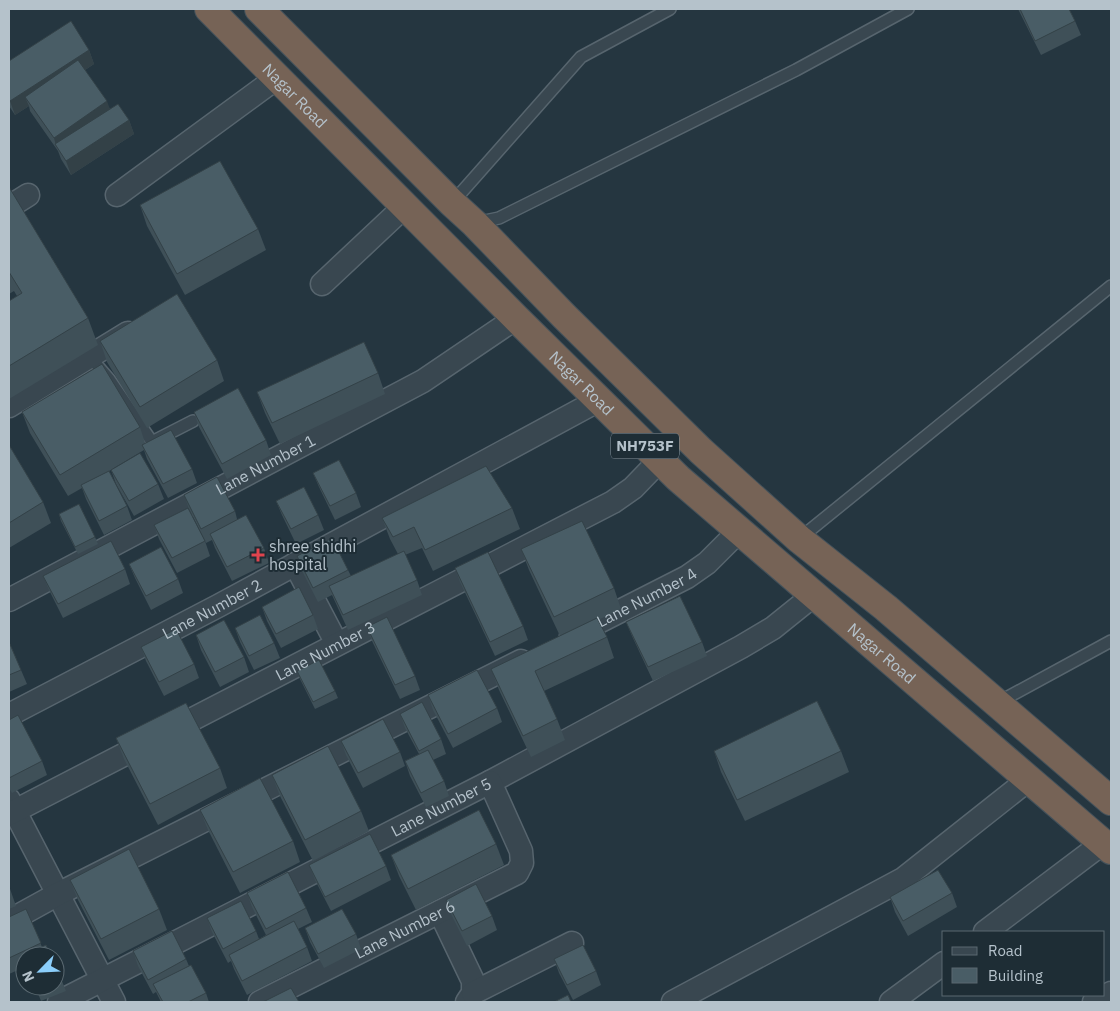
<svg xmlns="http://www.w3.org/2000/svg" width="1120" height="1011" viewBox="0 0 1120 1011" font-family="'IBM Plex Sans',sans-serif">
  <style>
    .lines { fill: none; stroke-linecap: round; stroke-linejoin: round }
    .lane-casing { stroke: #57656e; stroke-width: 14 }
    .street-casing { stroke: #57656e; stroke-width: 25 }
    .highway-casing { stroke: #44525b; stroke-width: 30 }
    .lane { stroke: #394750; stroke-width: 11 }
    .street { stroke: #394750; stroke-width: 22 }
    .highway { stroke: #766356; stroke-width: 28 }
    .wall { fill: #3f5058 }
    .shaded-wall { fill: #334147 }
    .building { fill: #495d66; stroke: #334147 }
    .health-dot { fill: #e0444e; stroke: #1e2d35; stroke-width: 2 }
    .labels { text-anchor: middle; stroke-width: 4; stroke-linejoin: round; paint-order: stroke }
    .shield { fill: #1e2d35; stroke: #88959e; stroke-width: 1 }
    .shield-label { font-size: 15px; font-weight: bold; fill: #b5c2cb }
    .street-label { font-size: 16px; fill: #b5c2cb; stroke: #1e2d35 }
    .poi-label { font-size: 16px; fill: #b5c2cb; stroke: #1e2d35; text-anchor: start }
  </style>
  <rect width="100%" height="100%" fill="#253640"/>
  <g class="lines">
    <defs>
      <g id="lane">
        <polyline points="452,203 581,57 670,9"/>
        <polyline points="475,223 499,218 796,70 908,9"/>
        <polyline points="90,357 109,379 152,442 193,421"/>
        <polyline points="799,539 1111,286"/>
        <polyline points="997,703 1111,641"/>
      </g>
      <g id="street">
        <polyline points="117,195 278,77"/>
        <polyline points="9,207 28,195"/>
        <polyline points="322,284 405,206"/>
        <polyline points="9,406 128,333"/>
        <polyline points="295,564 337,644"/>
        <path id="s1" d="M9 600 423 381 516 318"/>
        <path id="s2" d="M571 636 687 577 707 563 739 531"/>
        <path id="s3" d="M9 715 218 606 599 400"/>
        <polyline points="9,800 114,1002"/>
        <path id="s4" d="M9 814 613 502 633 488 660 460"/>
        <polyline points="440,912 473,981 473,993 467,1002"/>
        <polyline points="9,921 58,894 521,661"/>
        <polyline points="985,932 1103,843"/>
        <polyline points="473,993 572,943"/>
        <path id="s5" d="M59 1002 490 782 741 647 773 628 814 595"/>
        <path id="s6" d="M260 1002 517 873 522 863 521 851 490 782"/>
        <polyline points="673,1002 903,879 1028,780"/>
        <polyline points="891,1002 944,963"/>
        <polyline points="1094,1002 1111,993"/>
      </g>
      <g id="highway">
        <path id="s7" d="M209 9 516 318 678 478 1111 850"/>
        <polyline points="259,9 452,203 475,224 564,316 701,451 799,539 886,608 1111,801"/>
      </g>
    </defs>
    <use href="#lane" class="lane-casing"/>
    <use href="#street" class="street-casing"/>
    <use href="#highway" class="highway-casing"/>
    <use href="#lane" class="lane"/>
    <use href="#street" class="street"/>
    <use href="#highway" class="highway"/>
  </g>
  <g class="wall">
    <polygon points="1018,9 1069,9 1075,21 1081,35 1041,55"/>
    <polygon points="89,50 94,64 85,70 110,109 129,120 134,134 71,175 61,159 58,151 30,111 29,106 15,115 9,106 9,61"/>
    <polygon points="9,187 88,318 98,345 9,399 9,301 17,296 14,291 9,294"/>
    <polygon points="140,205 258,229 266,250 185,295 147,226"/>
    <polygon points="100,341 217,360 224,381 147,428 107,362"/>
    <polygon points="378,373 385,394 280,444 265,413 257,392"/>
    <polygon points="22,412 140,427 145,443 192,469 197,483 168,498 147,459 144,450 114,468 158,484 164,499 134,516 116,484 111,470 109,471 127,506 132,520 104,535 86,499 82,488 68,496 30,433"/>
    <polygon points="194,412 266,440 271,455 227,479 199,427"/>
    <polygon points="9,445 43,502 51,523 9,548"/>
    <polygon points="313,473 356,493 361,507 335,520 319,487"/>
    <polygon points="184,495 235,511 237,519 264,548 269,563 232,581 215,548 212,540 206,543 189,509"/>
    <polygon points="276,501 318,515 324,530 296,544 282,515"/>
    <polygon points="512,508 520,529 433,571 422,548 405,555 417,580 422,595 348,630 332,595 318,602 302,571 297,556 348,570 351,576 398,554 390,539 382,518"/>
    <polygon points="59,514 95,537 98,544 78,554 61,521"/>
    <polygon points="154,525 205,541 210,556 177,573 159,539"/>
    <polygon points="521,549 614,588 621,609 598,620 607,637 614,658 544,691 557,719 565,740 531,757 499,690 491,669 560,636 529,570"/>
    <polygon points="129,564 178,579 183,593 151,610 135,578"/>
    <polygon points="455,568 523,626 528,640 495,656 460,582"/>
    <polygon points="125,569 130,584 63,618 49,590 43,576"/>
    <polygon points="262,607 313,615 318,629 281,648 267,621"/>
    <polygon points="626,622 702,642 707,656 653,681 632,636"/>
    <polygon points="367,627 415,676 420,690 400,699 372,641"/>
    <polygon points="235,628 274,643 280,658 254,670 240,642"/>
    <polygon points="196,635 244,657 249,672 220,687 201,650"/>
    <polygon points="9,642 27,684 9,692"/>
    <polygon points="141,647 194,664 199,678 164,696 146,661"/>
    <polygon points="297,671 335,691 338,698 315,709 300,679"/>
    <polygon points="428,695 497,708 502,722 453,748 433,710"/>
    <polygon points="400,714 441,739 446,754 433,760 444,781 449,796 426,807 410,776 405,761 419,754 405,728"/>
    <polygon points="9,720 42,761 47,775 12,793 9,788"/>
    <polygon points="116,738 220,768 227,788 158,825 124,759"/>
    <polygon points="341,741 400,752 405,766 363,788 346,755"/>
    <polygon points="714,751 841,751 849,772 745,821 721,772"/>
    <polygon points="272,775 361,811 369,831 313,861 280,796"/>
    <polygon points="200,810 293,841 300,862 240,893 208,830"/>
    <polygon points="496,844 504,865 416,910 399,876 391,855"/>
    <polygon points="309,865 386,866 391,880 331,911 315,880"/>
    <polygon points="70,880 159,909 167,930 109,960 78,900"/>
    <polygon points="9,886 16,906 9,909"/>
    <polygon points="247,893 306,908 312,922 298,929 307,947 312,961 247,995 234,969 231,961 228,963 212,932 207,918 256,931 259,939 266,935 252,907"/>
    <polygon points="952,893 957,907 908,936 895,912 890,897"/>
    <polygon points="446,900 492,916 497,930 467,946 451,914"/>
    <polygon points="26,909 42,947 25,956 25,967 9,974 9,917"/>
    <polygon points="305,928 356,934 361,949 324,968 310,942"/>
    <polygon points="133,951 186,959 189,966 206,993 209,1002 161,1002 156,992 153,994 138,966"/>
    <polygon points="554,959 596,971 601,985 573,1000 559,973"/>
    <polygon points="55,964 66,991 41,1001 35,986 55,986"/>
  </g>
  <g class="shaded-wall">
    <polygon points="89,50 94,64 31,105 25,97 29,106 15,115 10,101"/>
    <polygon points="107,101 112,115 56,146 54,138"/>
    <polygon points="129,120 134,134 71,175 66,161"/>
  </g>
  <g class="building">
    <polygon points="1020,9 1069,9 1075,21 1035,41"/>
    <polygon points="71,21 89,50 10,101 9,100 9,61"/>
    <polygon points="78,60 107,101 54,138 25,97"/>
    <polygon points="118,104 129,120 66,161 55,144"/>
    <polygon points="220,161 258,229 177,274 140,205"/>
    <polygon points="9,187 88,318 9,366 9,301 22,293 9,272"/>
    <polygon points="177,294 217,360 140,407 100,341"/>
    <polygon points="364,342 378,373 272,423 257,392"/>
    <polygon points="102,364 140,427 60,475 22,412"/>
    <polygon points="238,388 266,440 222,464 194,412"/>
    <polygon points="171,430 192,469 163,484 142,445"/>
    <polygon points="9,445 43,502 9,523"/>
    <polygon points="140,453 158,484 129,501 111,470"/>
    <polygon points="339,460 356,493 330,506 313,473"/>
    <polygon points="486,466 512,508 425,550 414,527 393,537 382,518"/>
    <polygon points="109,471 127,506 99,521 81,485"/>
    <polygon points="217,477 235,511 201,529 184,495"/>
    <polygon points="304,487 318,515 291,529 276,501"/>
    <polygon points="79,504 95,537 75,547 59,514"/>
    <polygon points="188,508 205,541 172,558 154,525"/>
    <polygon points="246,515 264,548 227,567 210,534"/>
    <polygon points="582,521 614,588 554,617 521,549"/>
    <polygon points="332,538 348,570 313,588 297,556"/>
    <polygon points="111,541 125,569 58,604 43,576"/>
    <polygon points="161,547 178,579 146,596 129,564"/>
    <polygon points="404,551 417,580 343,615 329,586"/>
    <polygon points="488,552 523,626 490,642 455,568"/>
    <polygon points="299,587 313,615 276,634 262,607"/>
    <polygon points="680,596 702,642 648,667 626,622"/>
    <polygon points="260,615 274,643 249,656 235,628"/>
    <polygon points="387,617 415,676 395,685 367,627"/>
    <polygon points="597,618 607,637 535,671 557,719 523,736 491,669"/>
    <polygon points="224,620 244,657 215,672 196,635"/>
    <polygon points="176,629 194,664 159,682 141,647"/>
    <polygon points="9,642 21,670 9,675"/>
    <polygon points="319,660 335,691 313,702 297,671"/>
    <polygon points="477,670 497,708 448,734 428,695"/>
    <polygon points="817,701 841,751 737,800 714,751"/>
    <polygon points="422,702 441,739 419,751 400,714"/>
    <polygon points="186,703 220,768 150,804 116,738"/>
    <polygon points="18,715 42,761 9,778 9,720"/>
    <polygon points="383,719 400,752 358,773 341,741"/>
    <polygon points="328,746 361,811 305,840 272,775"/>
    <polygon points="428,750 444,781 421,793 405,761"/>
    <polygon points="260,778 293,841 233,872 200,810"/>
    <polygon points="479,810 496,844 408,889 391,855"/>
    <polygon points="370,834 386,866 325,897 309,865"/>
    <polygon points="129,849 159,909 101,939 70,880"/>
    <polygon points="938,870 952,893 903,921 890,897"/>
    <polygon points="288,872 306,908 266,929 247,893"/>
    <polygon points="476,884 492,916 462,931 446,900"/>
    <polygon points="241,901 256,931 223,949 207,918"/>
    <polygon points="26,909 41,943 9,958 9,917"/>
    <polygon points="342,909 356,934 318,954 305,928"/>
    <polygon points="294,921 307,947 242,981 229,955"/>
    <polygon points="172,931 186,959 148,980 133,951"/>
    <polygon points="46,945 51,956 25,956 25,962 22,956"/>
    <polygon points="583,945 596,971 567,985 554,959"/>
    <polygon points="55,964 60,976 55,979"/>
    <polygon points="191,965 206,993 188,1002 163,1002 153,984"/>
    <polygon points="291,988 299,1002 263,1002"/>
    <polygon points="568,995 571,1002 554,1002"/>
  </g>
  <path class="health-dot" d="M255.5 547.5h5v5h5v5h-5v5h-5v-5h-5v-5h5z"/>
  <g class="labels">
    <rect class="shield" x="611" y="433.5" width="68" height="25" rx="4"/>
    <g class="shield-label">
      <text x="645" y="451">NH753F</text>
    </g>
    <g class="street-label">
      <text dy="6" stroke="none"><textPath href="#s7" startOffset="122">Nagar Road</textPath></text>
      <text dy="6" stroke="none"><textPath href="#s7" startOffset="528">Nagar Road</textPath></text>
      <text dy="6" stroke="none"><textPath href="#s1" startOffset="290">Lane Number 1</textPath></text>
      <text dy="6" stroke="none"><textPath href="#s2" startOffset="85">Lane Number 4</textPath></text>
      <text dy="6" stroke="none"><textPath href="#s3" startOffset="229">Lane Number 2</textPath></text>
      <text dy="6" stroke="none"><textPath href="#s4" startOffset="356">Lane Number 3</textPath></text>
      <text dy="6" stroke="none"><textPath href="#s7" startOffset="932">Nagar Road</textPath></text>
      <text dy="6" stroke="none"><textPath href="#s5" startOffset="429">Lane Number 5</textPath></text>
      <text dy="6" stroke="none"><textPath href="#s6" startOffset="162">Lane Number 6</textPath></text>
    </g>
    <g class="poi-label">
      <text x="269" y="552">shree shidhi<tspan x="269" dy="18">hospital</tspan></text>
    </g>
  </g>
  <rect width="1120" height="1011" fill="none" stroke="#b5c2cb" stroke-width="20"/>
  <rect x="942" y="931" width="162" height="65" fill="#1e2d35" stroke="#5a6971"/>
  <rect x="952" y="947" width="25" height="8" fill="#394750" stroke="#5a6971"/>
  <text x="988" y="956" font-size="15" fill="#b5c2cb">Road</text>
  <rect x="952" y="968" width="25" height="15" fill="#495d66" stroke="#5a6971"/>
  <text x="988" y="981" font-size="15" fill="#b5c2cb">Building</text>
  <g transform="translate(40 971) rotate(246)"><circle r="24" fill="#1e2d35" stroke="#5a6971"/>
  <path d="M0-4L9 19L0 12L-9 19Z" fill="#8bcefa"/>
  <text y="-8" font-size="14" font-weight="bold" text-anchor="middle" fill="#b5c2cb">N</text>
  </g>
</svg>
